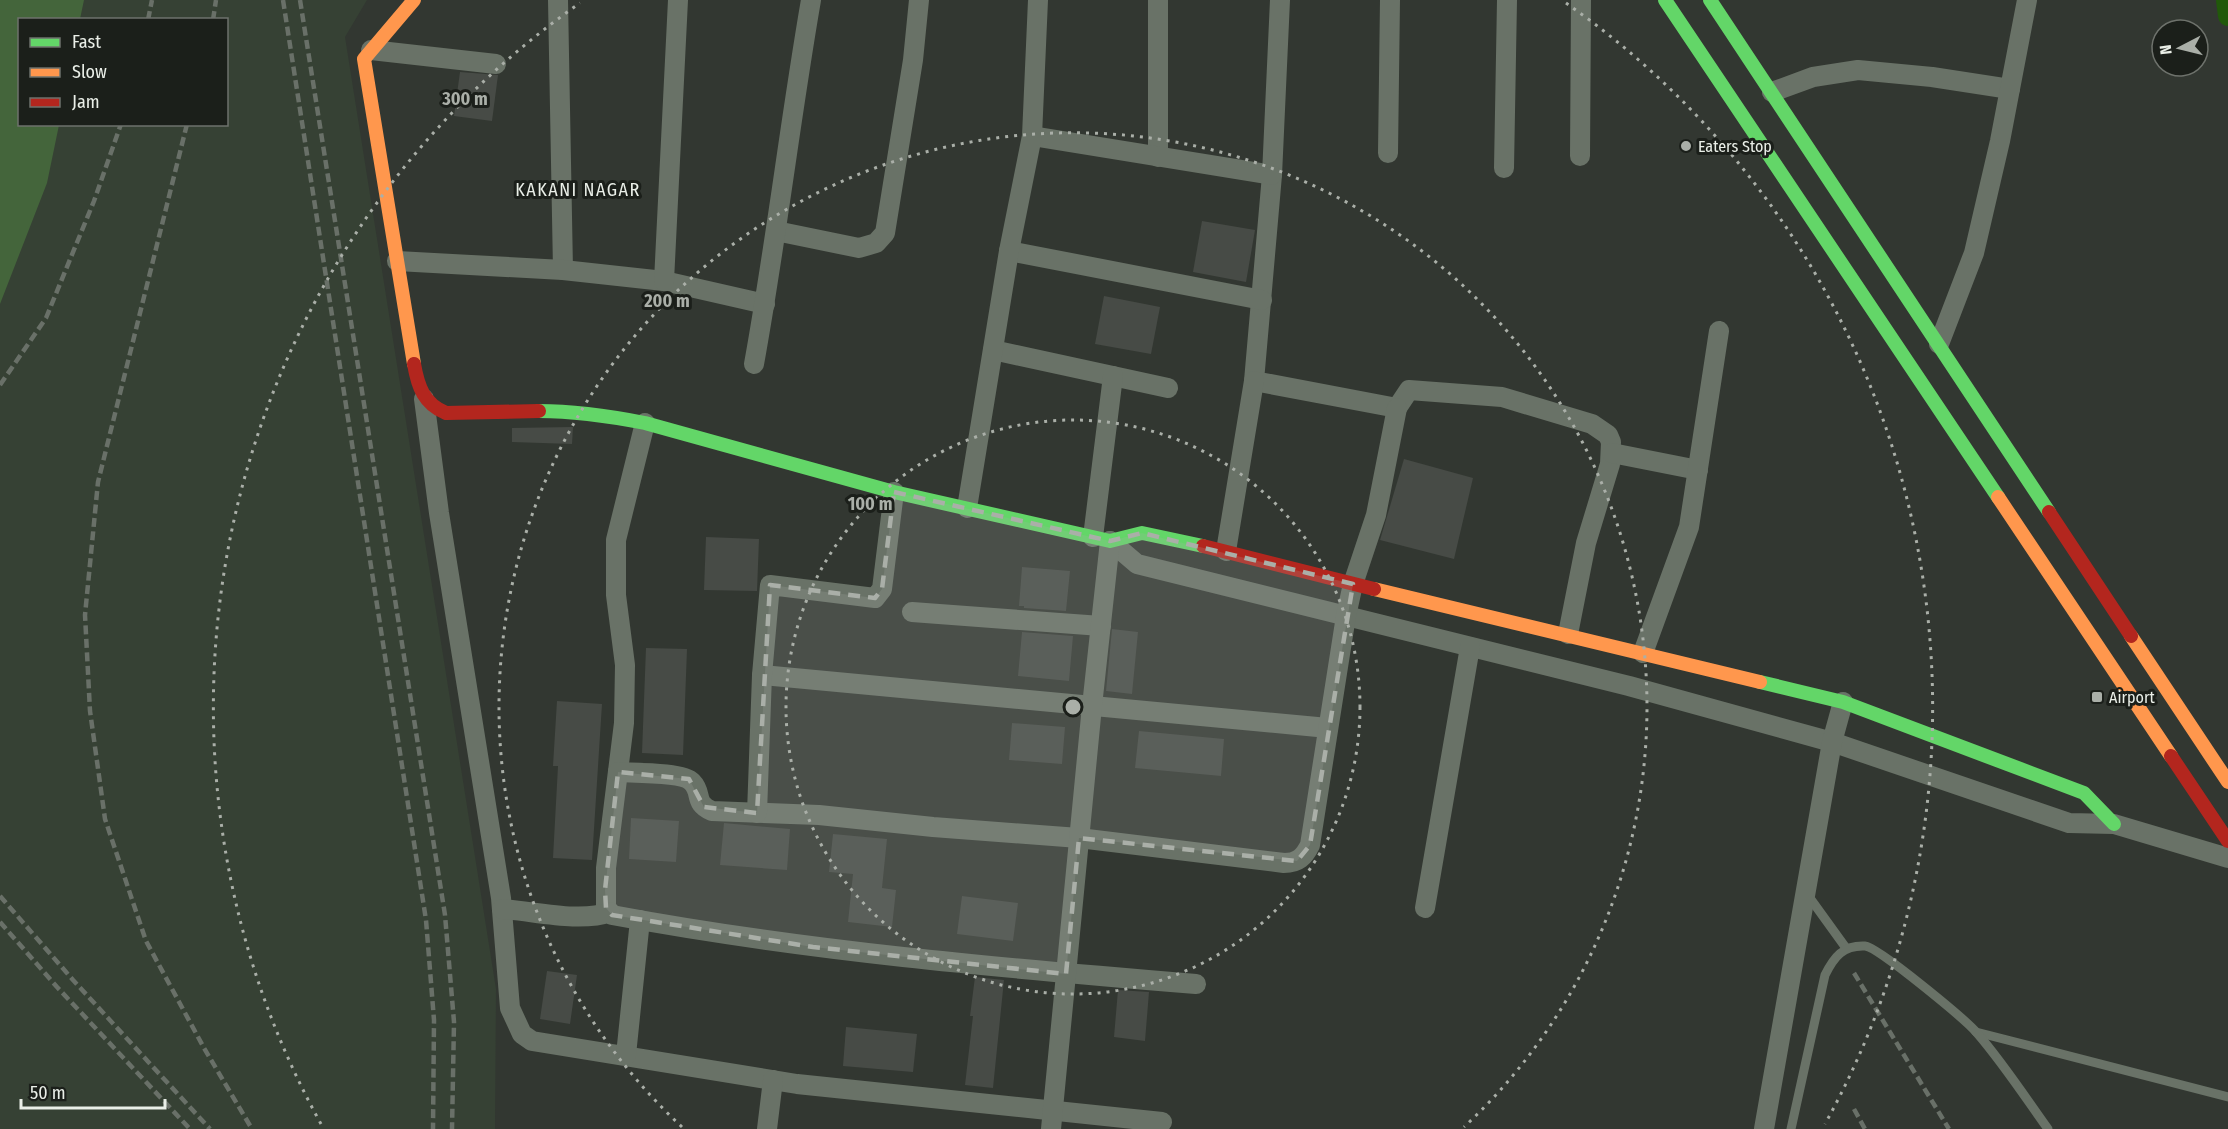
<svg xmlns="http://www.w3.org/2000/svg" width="2228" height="1129" viewBox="0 0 2228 1129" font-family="'Fira Sans Condensed',sans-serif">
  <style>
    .built { fill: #364134; fill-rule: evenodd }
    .green { fill: #44653b }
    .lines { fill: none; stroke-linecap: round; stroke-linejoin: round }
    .canal { stroke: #21590a; stroke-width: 20 }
    .building { fill: #474b46 }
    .lane { stroke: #697267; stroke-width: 9 }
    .street { stroke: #697267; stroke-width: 20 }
    .fast { stroke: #63d668; stroke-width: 14 }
    .slow { stroke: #ff974d; stroke-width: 14 }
    .jam { stroke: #b3261e; stroke-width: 14 }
    .rail { stroke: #697068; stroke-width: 4.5; stroke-dasharray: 9 4.5; stroke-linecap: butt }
    .marked { fill: #aaafa8; fill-opacity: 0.2; stroke: #aaafa8; stroke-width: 4.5; stroke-dasharray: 12 8; stroke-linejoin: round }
    .ring { fill: none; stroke: #aaafa8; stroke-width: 3; stroke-dasharray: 3 6 }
    .poi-dot { fill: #aaafa8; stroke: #1b1f1a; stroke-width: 2 }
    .labels { text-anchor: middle; stroke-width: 6; stroke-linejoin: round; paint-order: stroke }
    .poi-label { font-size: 16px; fill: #eaefe8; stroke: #1b1f1a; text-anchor: start }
    .neighbourhood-label { font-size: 18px; letter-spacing: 1.5px; fill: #eaefe8; stroke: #1b1f1a }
    .centre { fill: #aaafa8; stroke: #1b1f1a; stroke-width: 3 }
    .ring-label { font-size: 18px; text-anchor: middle; font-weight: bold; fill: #aaafa8; stroke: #1b1f1a; stroke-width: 6; stroke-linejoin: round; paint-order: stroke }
  </style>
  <rect width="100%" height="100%" fill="#323731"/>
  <path class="built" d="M0 0H367L345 37 496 989 495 1129H0ZM20 20H226V124H20Z"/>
  <polygon class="green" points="0,0 84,0 80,19 20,20 20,124 59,125 47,183 0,304"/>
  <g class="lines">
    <polyline class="canal" points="2226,0 2228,16"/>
  </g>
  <g class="building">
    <polygon points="460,72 498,75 492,121 454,116"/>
    <polygon points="1202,221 1255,230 1246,282 1193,272"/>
    <polygon points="1104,296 1160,307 1151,354 1095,344"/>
    <polygon points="573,427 572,444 512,442 512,428"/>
    <polygon points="1404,459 1473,478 1454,559 1380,540"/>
    <polygon points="706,537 759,539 757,591 704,590"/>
    <polygon points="1022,567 1070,571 1066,611 1024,608 1024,606 1019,606"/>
    <polygon points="1112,629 1138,632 1132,694 1106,691"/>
    <polygon points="1022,632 1073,636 1069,681 1018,676"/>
    <polygon points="646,648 687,649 683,755 642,753"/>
    <polygon points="557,701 602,704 592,860 553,858 558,766 553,766"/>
    <polygon points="1012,723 1065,727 1062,764 1009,760"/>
    <polygon points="1139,731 1224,739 1221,776 1135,768"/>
    <polygon points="631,818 679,821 676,862 629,859"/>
    <polygon points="724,823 790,829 787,870 720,865"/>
    <polygon points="833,834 887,839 882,888 896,890 892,927 848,922 853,874 829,872"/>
    <polygon points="962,896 1018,903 1013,941 957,934"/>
    <polygon points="547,971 577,975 570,1024 540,1019"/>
    <polygon points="975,977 1004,980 993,1088 965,1085 973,1016 970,1016"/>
    <polygon points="1118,990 1149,992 1145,1041 1114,1037"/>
    <polygon points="846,1027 917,1034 913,1072 843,1066"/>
  </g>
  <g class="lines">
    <g class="lane">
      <polyline points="1807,894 1846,948"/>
      <polyline points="1976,1032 2228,1097"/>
      <path d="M1791 1129 1825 975C1834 957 1843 945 1865 946 1878 947 1966 1020 1977 1033 2003 1063 2025 1097 2048 1129"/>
    </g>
    <g class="street">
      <polyline points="558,0 563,270"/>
      <polyline points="1158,0 1158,157"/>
      <polyline points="1280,0 1272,175 1254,381 1397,408 1409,390 1502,397 1592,424 1608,435 1611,442 1610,464 1586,543 1568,634"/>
      <polyline points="371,50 496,64"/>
      <polyline points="1772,92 1813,77 1858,70 1932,77 2010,89"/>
      <polyline points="1032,136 1272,175"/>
      <polyline points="1388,153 1390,0"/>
      <polyline points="1580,156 1581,0"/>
      <polyline points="1504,168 1507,0"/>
      <polyline points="776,231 859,248 876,243 885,233 913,60 919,0"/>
      <polyline points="1009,251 1262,300"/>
      <polyline points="397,261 563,270 664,281 765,304"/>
      <polyline points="664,281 678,0"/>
      <polyline points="1939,344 1974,253 2000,141 2027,0"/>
      <polyline points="993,350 1168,388"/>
      <path d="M754 364C776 243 790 121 811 0"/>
      <polyline points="424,399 439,513 501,898 510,1008 522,1034 532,1041 797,1084 1162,1122"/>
      <path d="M645 423 616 540V595L625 665 624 723 606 868V908L612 915C805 951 1001 968 1196 984"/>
      <polyline points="1612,453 1698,470"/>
      <polyline points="967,508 1009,251 1032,136 1038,0"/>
      <polyline points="1093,537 1113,376"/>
      <polyline points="1110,541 1137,564 1629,686 1832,742 2069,823 2114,824 2228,858"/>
      <polyline points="1226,551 1254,381"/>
      <polyline points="912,612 1101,626"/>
      <polyline points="1643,653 1689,527 1719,331"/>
      <polyline points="762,675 1328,728"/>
      <path d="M618 772C633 773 683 772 692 782 703 793 693 803 712 811L819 815 933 827 1079 838 1284 863C1298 863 1304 857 1310 845L1346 616 1353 584 1376 515 1397 408"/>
      <polyline points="757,813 762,675 770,585 875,598 882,589 894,492"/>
      <polyline points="1425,908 1470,647"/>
      <path d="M502 909C534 911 580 923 610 912"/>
      <polyline points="626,1055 640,920"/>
      <polyline points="767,1129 773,1080"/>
      <polyline points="1051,1129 1092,706 1110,541"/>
      <polyline points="1764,1129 1832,742 1843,702"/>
    </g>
    <g class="fast">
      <polyline points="1665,0 1998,497"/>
      <polyline points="1710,0 2049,512"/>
      <path d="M539 411C576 411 609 416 645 423L894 492 1110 541 1142 533 1203 546"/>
      <polyline points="1760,682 1843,702 2084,793 2114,824"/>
    </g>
    <g class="slow">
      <polyline points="414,364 364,59 414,0"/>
      <polyline points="1998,497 2171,756"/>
      <polyline points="1374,589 1760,682"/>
      <polyline points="2131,636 2228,782"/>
    </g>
    <g class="jam">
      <path d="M414 364C418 387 424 404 446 413L539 411"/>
      <polyline points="2049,512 2131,636"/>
      <polyline points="1203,546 1374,589"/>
      <polyline points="2171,756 2228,841"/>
    </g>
    <g class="rail">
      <polyline points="283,0 426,920 434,1020 433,1129"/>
      <polyline points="300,0 445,915 454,1022 452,1129"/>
      <polyline points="148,20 152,0"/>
      <polyline points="213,20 216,0"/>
      <polyline points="187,124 98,482 85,615 90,711 105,819 146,941 204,1048 252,1129"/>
      <polyline points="0,385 46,318 94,201 121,124"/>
      <polyline points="0,896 73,980 210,1129"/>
      <polyline points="0,922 57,987 190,1129"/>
      <polyline points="1854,973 1949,1129"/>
      <polyline points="1854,1109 1865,1129"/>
    </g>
  </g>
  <path class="marked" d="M894 492 1110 541 1142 533 1353 584 1310 845 1297 861 1079 838 1066 974 813 947 612 915 606 908 605 890 618 772 689 779 704 807 757 813 770 585 875 598 882 589Z"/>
  <g class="ring">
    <circle cx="1073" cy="707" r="287"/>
    <path d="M682 1127A574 574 0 1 1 1464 1127"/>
    <path d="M321 1124A860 860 0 0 1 580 3M1566 3A860 860 0 0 1 1825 1124"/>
  </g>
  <g class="poi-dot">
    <circle cx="1686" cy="146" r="6"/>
    <rect x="2091" y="691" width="12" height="12" rx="3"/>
  </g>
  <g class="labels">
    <g class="poi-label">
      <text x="1698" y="152">Eaters Stop</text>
      <text x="2109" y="703">Airport</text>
    </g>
    <g class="neighbourhood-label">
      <text x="578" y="196">KAKANI NAGAR</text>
    </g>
  </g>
  <circle cx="1073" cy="707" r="9" class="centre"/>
  <g class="ring-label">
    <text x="465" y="105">300 m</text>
    <text x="667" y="307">200 m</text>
    <text x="870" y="510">100 m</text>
  </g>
  <rect x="18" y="18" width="210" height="108" fill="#1b1f1a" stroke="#6e726c" stroke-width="1.5"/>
  <rect x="30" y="38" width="30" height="9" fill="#63d668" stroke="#6e726c" stroke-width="1.5"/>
  <text x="72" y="48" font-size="18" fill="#eaefe8">Fast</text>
  <rect x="30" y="68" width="30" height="9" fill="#ff974d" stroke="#6e726c" stroke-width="1.5"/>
  <text x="72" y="78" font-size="18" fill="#eaefe8">Slow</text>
  <rect x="30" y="98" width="30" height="9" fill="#b3261e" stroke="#6e726c" stroke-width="1.5"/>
  <text x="72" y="108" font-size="18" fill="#eaefe8">Jam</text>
  <g transform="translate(2180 48) rotate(263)"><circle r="28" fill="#1b1f1a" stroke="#6e726c" stroke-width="1.5"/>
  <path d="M0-4.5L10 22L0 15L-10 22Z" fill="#aaafa8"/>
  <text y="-9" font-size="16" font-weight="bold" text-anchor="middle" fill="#eaefe8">N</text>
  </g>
  <path d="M21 1099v9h144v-9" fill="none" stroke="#eaefe8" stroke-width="3"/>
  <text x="30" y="1099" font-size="18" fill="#eaefe8" stroke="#1b1f1a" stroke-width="4.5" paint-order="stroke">50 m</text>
</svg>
